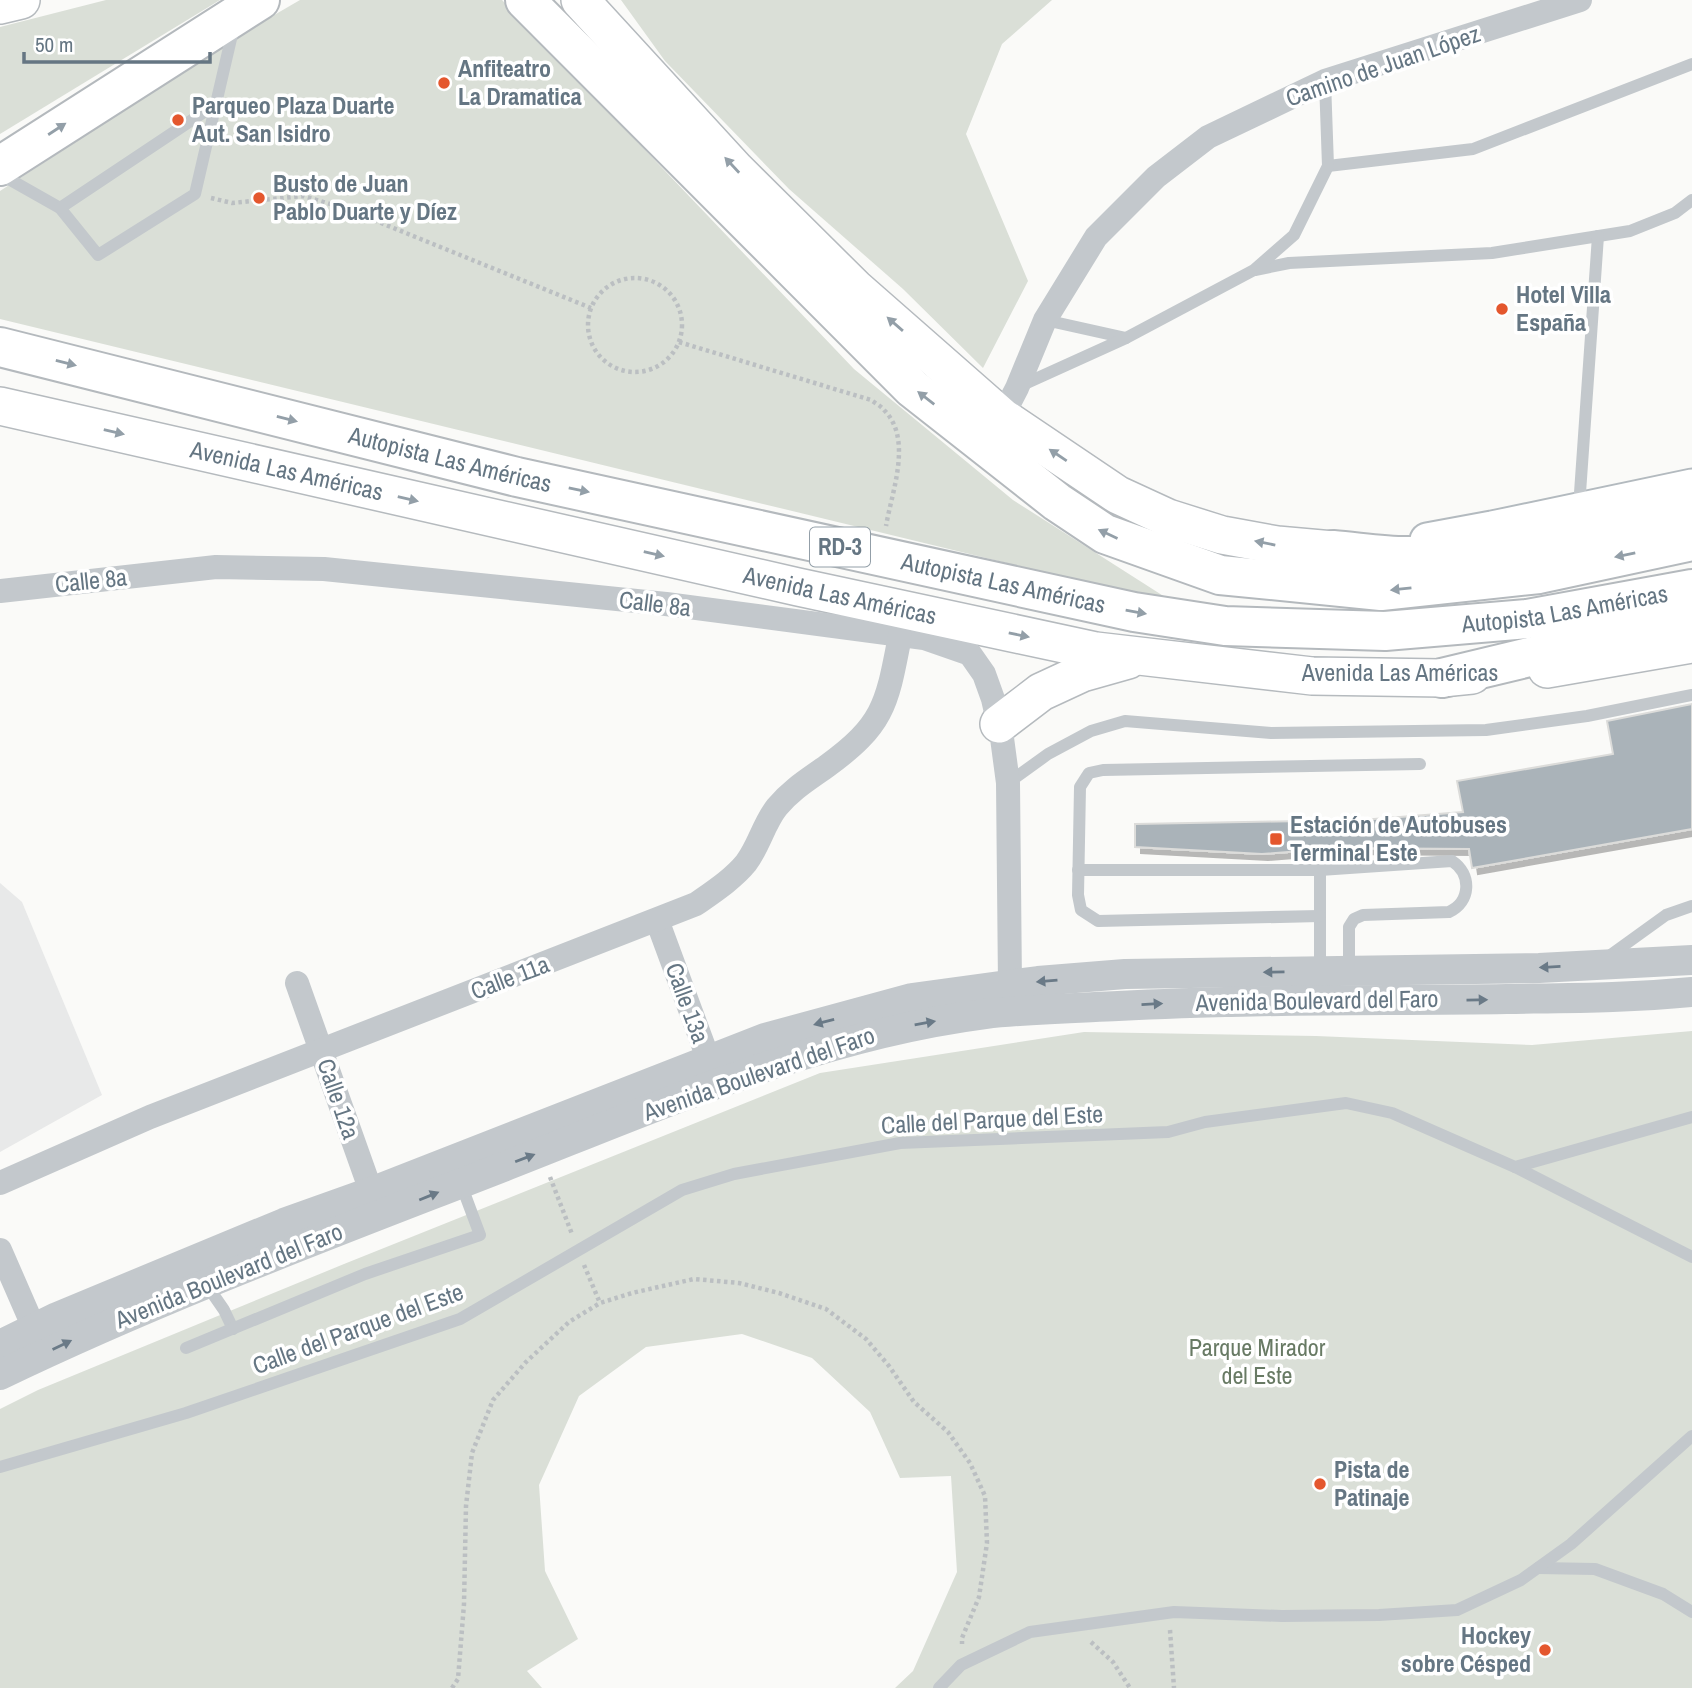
<svg xmlns="http://www.w3.org/2000/svg" width="1692" height="1688" viewBox="0 0 1692 1688" font-family="'Archivo Narrow',sans-serif">
  <style>
    .built { fill: #e8e9e9 }
    .green { fill: #dadfd7 }
    .building { fill: #aab3b9; stroke: #dcdcda; stroke-width: 2; filter: url(#shadow) }
    .lines { fill: none; stroke-linecap: round; stroke-linejoin: round }
    .secondary-casing { stroke: #b3babf; stroke-width: 37 }
    .primary-casing { stroke: #b5babe; stroke-width: 40 }
    .motorway-casing { stroke: #b4b9bd; stroke-width: 42 }
    .path { stroke: #bbbfc2; stroke-width: 4.5; stroke-dasharray: 3.5 3.5; stroke-linecap: butt }
    .service { stroke: #c3c8cc; stroke-width: 12 }
    .minor { stroke: #c3c8cc; stroke-width: 24 }
    .tertiary { stroke: #c3c8cc; stroke-width: 30 }
    .secondary { stroke: #fff; stroke-width: 33 }
    .primary { stroke: #fff; stroke-width: 37 }
    .motorway { stroke: #fff; stroke-width: 38 }
    .oneway { fill: #939fa8 }
    .oneway2 { fill: #6a7a87 }
    .poi-dot { fill: #e4572e; stroke: #fff; stroke-width: 2.5 }
    .labels { text-anchor: middle; stroke-width: 7; stroke-linejoin: round; paint-order: stroke }
    .shield { fill: #fff; stroke: #939fa8; stroke-width: 2 }
    .shield-label { font-size: 23px; font-weight: bold; fill: #657683 }
    .street-label { font-size: 24px; fill: #657683; stroke: #fff }
    .poi-label { font-size: 24px; font-weight: bold; fill: #657683; stroke: #fff; text-anchor: start }
    .park-label { font-size: 24px; fill: #687a64; stroke: #fff }
  </style>
  <defs>
    <filter id="shadow"><feDropShadow dx="6" dy="6" stdDeviation="0" flood-color="#0004"/></filter>
  </defs>
  <rect width="100%" height="100%" fill="#fafaf8"/>
  <polygon class="built" points="0,883 22,902 102,1095 0,1152"/>
  <g class="green">
    <polygon points="106,0 220,0 0,134 0,27"/>
    <polygon points="300,0 502,0 854,369 1013,500 1176,604 0,319 0,191 250,29"/>
    <polygon points="621,0 1052,0 1002,44 966,134 1028,281 983,368 903,289 789,189 665,61"/>
    <polygon points="1692,1031 1692,1688 895,1688 913,1671 957,1572 951,1476 900,1478 870,1412 812,1358 742,1334 646,1347 579,1396 539,1485 545,1571 578,1639 527,1671 542,1688 0,1688 0,1409 38,1390 344,1264 820,1073 1084,1032 1316,1036 1532,1045"/>
  </g>
  <polygon class="building" points="1692,704 1692,829 1472,868 1469,849 1339,848 1262,854 1135,847 1135,824 1361,820 1463,812 1457,781 1613,754 1607,721"/>
  <g class="lines">
    <defs>
      <polyline id="secondary" points="1427,540 1492,528 1692,486"/>
      <g id="primary">
        <polyline points="580,0 736,170 855,288 1002,417 1118,495 1168,518 1222,535 1277,545 1333,550"/>
        <polyline points="0,5 21,0"/>
        <path id="s1" d="M0 406 798 587 1096 651 1312 676 1442 678 1472 675"/>
        <polyline points="1547,669 1692,644"/>
        <polyline points="999,724 1041,692 1082,673 1128,660"/>
      </g>
      <g id="motorway">
        <polyline points="525,0 912,388 1057,502 1105,534 1220,575 1381,591 1539,574 1692,541"/>
        <polyline points="0,166 260,0"/>
        <path id="s2" d="M0 347 517 477 1134 612 1225 626 1385 631 1527 619 1692 589"/>
        <path d="M1333 550C1359 552 1387 557 1413 556 1507 553 1600 530 1692 510"/>
        <polyline points="1442,678 1692,618"/>
      </g>
    </defs>
    <use href="#secondary" class="secondary-casing"/>
    <use href="#primary" class="primary-casing"/>
    <use href="#motorway" class="motorway-casing"/>
    <g class="path">
      <polyline points="211,198 232,203 303,196 344,208 591,308"/>
      <circle cx="635" cy="325" r="47"/>
      <path d="M679 342 871 400C875 403 881 406 884 410 913 439 892 491 886 526"/>
      <polyline points="550,1177 572,1234"/>
      <polyline points="584,1265 600,1303"/>
      <polyline points="1170,1630 1174,1688"/>
      <polyline points="1091,1642 1113,1662 1130,1688"/>
      <polyline points="452,1688 458,1679 464,1604 466,1506 472,1453 493,1400 526,1362 569,1322 600,1303 632,1293 694,1279 739,1283 779,1293 826,1309 866,1339 889,1366 914,1402 948,1432 970,1463 985,1496 987,1543 979,1597 962,1638 962,1644"/>
    </g>
    <g class="service">
      <polyline points="1328,166 1473,149 1692,64"/>
      <polyline points="0,174 60,208 98,255 195,194 234,26"/>
      <polyline points="60,208 216,104"/>
      <polyline points="1255,270 1289,263 1492,253 1630,231 1675,213 1692,200"/>
      <polyline points="1045,320 1126,338"/>
      <polyline points="1020,386 1126,338 1254,270 1294,235 1328,166 1325,81"/>
      <polyline points="1579,507 1598,236"/>
      <polyline points="1008,783 1048,754 1091,731 1125,721 1271,733 1486,730 1587,716 1692,695"/>
      <path d="M1078 870H1320L1452 861C1472 874 1471 902 1449 912L1363 915 1354 919 1349 927V971"/>
      <polyline points="1320,870 1320,971"/>
      <polyline points="1320,916 1098,921 1081,910 1078,895 1080,787 1089,773 1103,770 1420,764"/>
      <polyline points="1605,959 1666,915 1692,906"/>
      <polyline points="1515,1167 1692,1257"/>
      <polyline points="206,1284 224,1310 233,1329"/>
      <polyline points="186,1348 365,1274 480,1235 461,1184"/>
      <polyline points="0,1467 186,1413 460,1319 682,1190 734,1174 900,1143 1168,1132 1205,1122 1346,1103 1392,1113 1515,1167 1692,1117"/>
      <polyline points="1538,1568 1595,1569 1663,1594 1692,1612"/>
      <polyline points="939,1688 961,1665 1030,1632 1174,1612 1282,1616 1379,1615 1457,1610 1521,1580 1571,1544 1692,1436"/>
    </g>
    <g class="minor">
      <polyline points="1002,417 1017,388 1045,320 1096,237 1156,177 1208,137 1325,81 1580,0"/>
      <polyline points="0,591 216,567 324,569 666,604 924,638 970,654 984,674 993,699 1002,738 1008,783 1010,985"/>
      <polyline points="657,920 715,1077"/>
      <polyline points="297,983 377,1208"/>
      <path d="M0 1183 150 1117 696 904C713 892 733 879 746 863 759 846 764 823 777 807 792 789 809 779 827 766 885 724 887 703 900 636"/>
      <polyline points="0,1250 34,1328"/>
    </g>
    <g class="tertiary">
      <polyline points="0,1345 57,1317 284,1223 371,1192 765,1038 912,998 1038,981 1125,974 1539,968 1692,960"/>
      <path d="M0 1375C162 1297 331 1234 498 1169 657 1107 815 1036 985 1014 1029 1009 1074 1008 1118 1006 1247 999 1377 1001 1507 999 1568 998 1630 998 1692 992"/>
    </g>
    <use href="#secondary" class="secondary"/>
    <use href="#primary" class="primary"/>
    <use href="#motorway" class="motorway"/>
  </g>
  <defs><path id="oneway-solid" d="M-6-.8H1V-3.2L6.5 0L1 3.2V.8H-6Z" transform="scale(1.75)"/></defs>
  <g class="oneway">
    <use href="#oneway-solid" transform="translate(57 129) rotate(-33)"/>
    <use href="#oneway-solid" transform="translate(732 165) rotate(-133)"/>
    <use href="#oneway-solid" transform="translate(895 324) rotate(-139)"/>
    <use href="#oneway-solid" transform="translate(66 363) rotate(14)"/>
    <use href="#oneway-solid" transform="translate(926 398) rotate(-142)"/>
    <use href="#oneway-solid" transform="translate(287 419) rotate(14)"/>
    <use href="#oneway-solid" transform="translate(114 432) rotate(13)"/>
    <use href="#oneway-solid" transform="translate(1058 455) rotate(-146)"/>
    <use href="#oneway-solid" transform="translate(579 490) rotate(12)"/>
    <use href="#oneway-solid" transform="translate(408 499) rotate(13)"/>
    <use href="#oneway-solid" transform="translate(1108 534) rotate(-155)"/>
    <use href="#oneway-solid" transform="translate(1265 543) rotate(-169)"/>
    <use href="#oneway-solid" transform="translate(654 554) rotate(13)"/>
    <use href="#oneway-solid" transform="translate(1625 555) rotate(168)"/>
    <use href="#oneway-solid" transform="translate(1401 589) rotate(174)"/>
    <use href="#oneway-solid" transform="translate(1136 612) rotate(10)"/>
    <use href="#oneway-solid" transform="translate(1019 635) rotate(12)"/>
  </g>
  <g class="oneway2">
    <use href="#oneway-solid" transform="translate(1550 967) rotate(177)"/>
    <use href="#oneway-solid" transform="translate(1274 972) rotate(179)"/>
    <use href="#oneway-solid" transform="translate(1047 981) rotate(175)"/>
    <use href="#oneway-solid" transform="translate(1477 1000) rotate(-1)"/>
    <use href="#oneway-solid" transform="translate(1152 1004) rotate(-3)"/>
    <use href="#oneway-solid" transform="translate(824 1022) rotate(165)"/>
    <use href="#oneway-solid" transform="translate(925 1023) rotate(-10)"/>
    <use href="#oneway-solid" transform="translate(525 1158) rotate(-21)"/>
    <use href="#oneway-solid" transform="translate(429 1196) rotate(-22)"/>
    <use href="#oneway-solid" transform="translate(62 1345) rotate(-26)"/>
  </g>
  <g class="poi-dot">
    <circle cx="444" cy="83" r="7"/>
    <circle cx="178" cy="120" r="7"/>
    <circle cx="259" cy="198" r="7"/>
    <circle cx="1502" cy="309" r="7"/>
    <rect x="1269" y="832" width="14" height="14" rx="3.5"/>
    <circle cx="1320" cy="1484" r="7"/>
    <circle cx="1545" cy="1650" r="7"/>
  </g>
  <g class="labels">
    <rect class="shield" x="810" y="527.5" width="60" height="39" rx="5"/>
    <g class="shield-label">
      <text x="840" y="555">RD-3</text>
    </g>
    <g class="street-label">
      <text transform="translate(1383 66) rotate(-19)" y="8">Camino de Juan López</text>
      <text dy="8" stroke="none"><textPath href="#s2" startOffset="464">Autopista Las Américas</textPath></text>
      <text dy="8" stroke="none"><textPath href="#s1" startOffset="294">Avenida Las Américas</textPath></text>
      <text transform="translate(91 581) rotate(-6)" y="8">Calle 8a</text>
      <text dy="8" stroke="none"><textPath href="#s2" startOffset="1031">Autopista Las Américas</textPath></text>
      <text dy="8" stroke="none"><textPath href="#s1" startOffset="861">Avenida Las Américas</textPath></text>
      <text transform="translate(655 604) rotate(7)" y="8">Calle 8a</text>
      <text dy="8" stroke="none"><textPath href="#s2" startOffset="1598">Autopista Las Américas</textPath></text>
      <text x="1400" y="681">Avenida Las Américas</text>
      <text transform="translate(510 978) rotate(-21)" y="8">Calle 11a</text>
      <text transform="translate(1317 1001) rotate(-1)" y="8">Avenida Boulevard del Faro</text>
      <text transform="translate(687 1003) rotate(70)" y="8">Calle 13a</text>
      <text transform="translate(759 1074) rotate(-19)" y="8">Avenida Boulevard del Faro</text>
      <text transform="translate(338 1099) rotate(71)" y="8">Calle 12a</text>
      <text transform="translate(992 1120) rotate(-3)" y="8">Calle del Parque del Este</text>
      <text transform="translate(229 1276) rotate(-22)" y="8">Avenida Boulevard del Faro</text>
      <text transform="translate(358 1329) rotate(-20)" y="8">Calle del Parque del Este</text>
    </g>
    <g class="poi-label">
      <text x="458" y="77">Anfiteatro<tspan x="458" dy="28">La Dramatica</tspan></text>
      <text x="192" y="114">Parqueo Plaza Duarte<tspan x="192" dy="28">Aut. San Isidro</tspan></text>
      <text x="273" y="192">Busto de Juan<tspan x="273" dy="28">Pablo Duarte y Díez</tspan></text>
      <text x="1516" y="303">Hotel Villa<tspan x="1516" dy="28">España</tspan></text>
      <text x="1290" y="833">Estación de Autobuses<tspan x="1290" dy="28">Terminal Este</tspan></text>
      <text x="1334" y="1478">Pista de<tspan x="1334" dy="28">Patinaje</tspan></text>
      <text x="1531" y="1644" text-anchor="end">Hockey<tspan x="1531" dy="28">sobre Césped</tspan></text>
    </g>
    <g class="park-label">
      <text x="1257" y="1356">Parque Mirador<tspan x="1257" dy="28">del Este</tspan></text>
    </g>
  </g>
  <path d="M24 52v10h186v-10" fill="none" stroke="#657683" stroke-width="3.5"/>
  <text x="35" y="52" font-size="21" fill="#657683" stroke="#ffffff" stroke-width="5" paint-order="stroke">50 m</text>
</svg>
